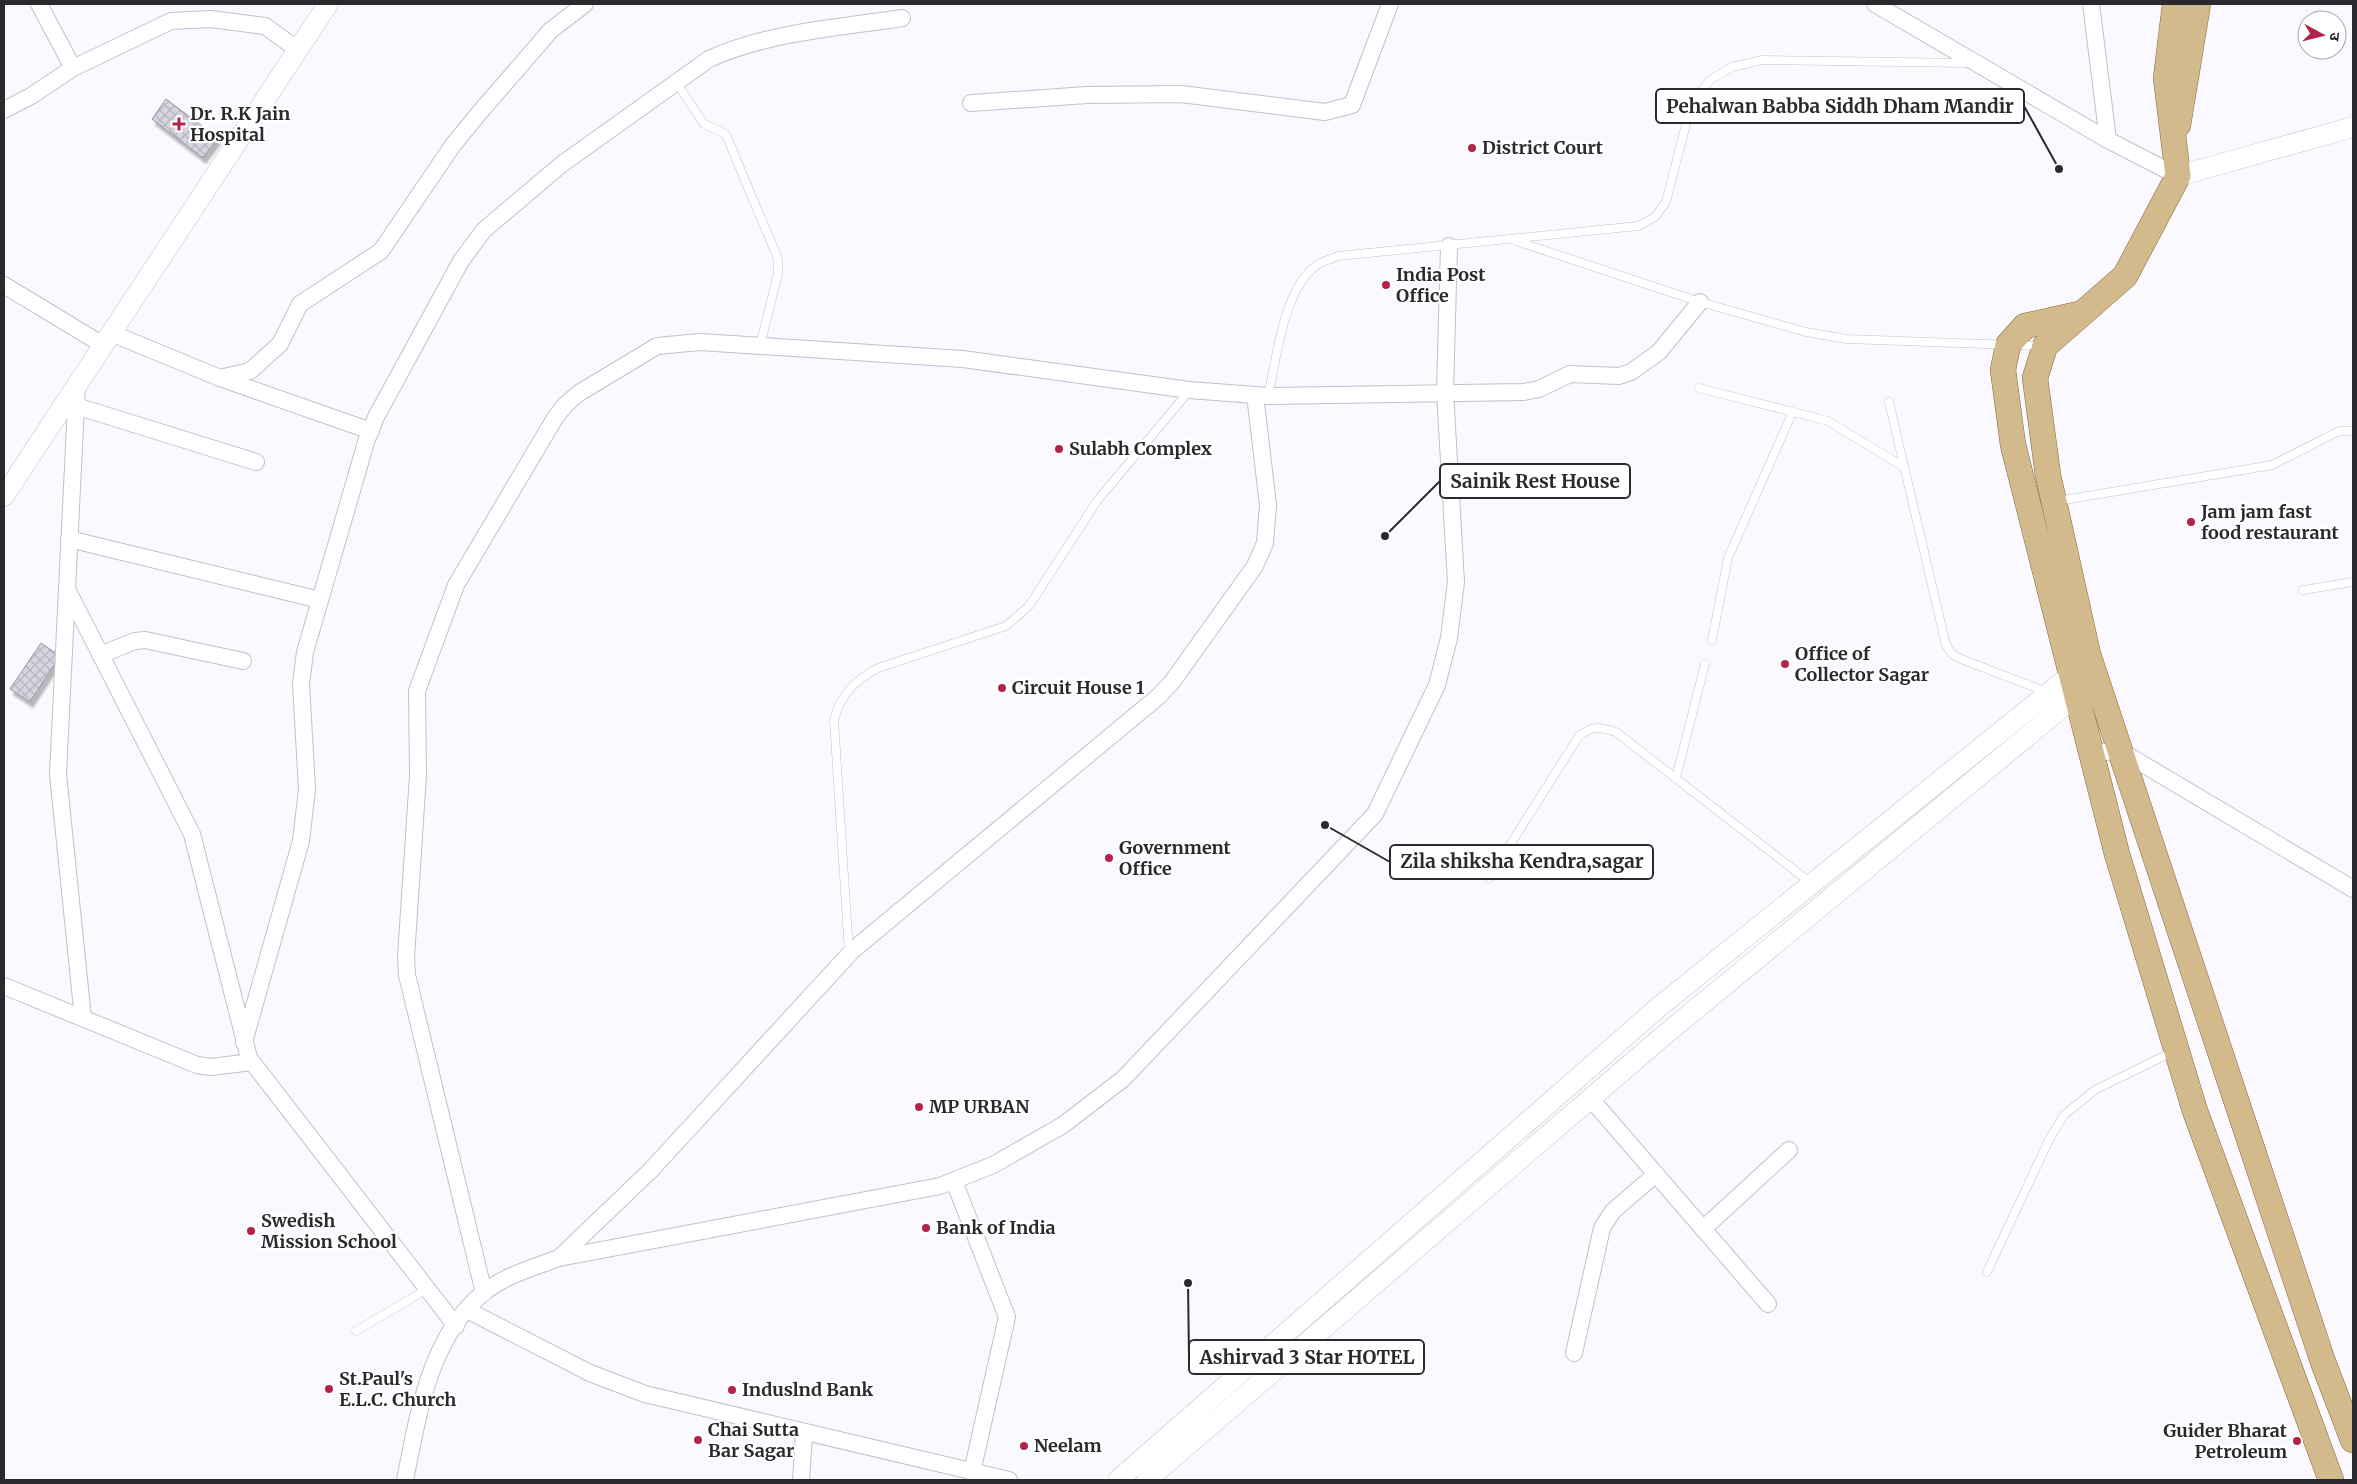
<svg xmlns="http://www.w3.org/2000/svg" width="2357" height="1484" viewBox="0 0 2357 1484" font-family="Merriweather,'Noto Sans Devanagari',serif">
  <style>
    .building { fill: url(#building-cross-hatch); stroke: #9794a0; filter: url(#shadow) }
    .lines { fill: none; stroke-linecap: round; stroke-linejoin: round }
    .service-casing { stroke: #c2c0cc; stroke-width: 9 }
    .minor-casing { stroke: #c2c0cc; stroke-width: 18 }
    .tertiary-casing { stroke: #c2c0cc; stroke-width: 21 }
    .primary-casing { stroke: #846939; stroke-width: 26 }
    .service { stroke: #fff; stroke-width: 8 }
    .minor { stroke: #fff; stroke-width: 16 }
    .tertiary { stroke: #fff; stroke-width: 20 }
    .primary { stroke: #d3ba8c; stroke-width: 25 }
    .poi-dot { fill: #b4224a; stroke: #fff; stroke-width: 2 }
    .labels { text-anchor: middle; stroke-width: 4.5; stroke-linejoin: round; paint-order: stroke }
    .poi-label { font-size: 18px; font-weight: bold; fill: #2a292d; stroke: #fff; text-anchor: start }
    .leader { fill: none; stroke: #2a292d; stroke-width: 2 }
    .callout-dot { fill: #2a292d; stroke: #fff; stroke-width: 2 }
    .callout { fill: #fff; stroke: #2a292d; stroke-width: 2 }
    .callout-label { font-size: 19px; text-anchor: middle; font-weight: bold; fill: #2a292d }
  </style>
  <defs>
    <pattern id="building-cross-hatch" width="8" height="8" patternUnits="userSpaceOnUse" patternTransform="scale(1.25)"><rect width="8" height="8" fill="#d7d4e1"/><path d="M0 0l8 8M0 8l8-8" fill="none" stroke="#b9b6c1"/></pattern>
    <filter id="shadow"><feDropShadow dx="3" dy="5.5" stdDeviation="1" flood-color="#0004"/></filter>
  </defs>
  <rect width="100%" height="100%" fill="#faf9ff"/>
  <g class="building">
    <polygon points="166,99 218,138 203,158 152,119"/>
    <polygon points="41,643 60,656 30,702 10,689"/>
  </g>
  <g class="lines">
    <defs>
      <g id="service">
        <polyline points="676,82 704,124 724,133 727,137 778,259 778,273 760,346"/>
        <polyline points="1516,241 1700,302 1806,332 1847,339 2040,346"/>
        <polyline points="1699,388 1828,421 1904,467"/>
        <path d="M1268 396C1277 358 1283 289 1317 265 1323 261 1332 259 1338 256L1638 226 1655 217 1666 202 1691 105 1710 80 1732 67 1762 60 1969 63"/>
        <polyline points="1889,402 1946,645 1952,654 1961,659 2047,692"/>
        <polyline points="2058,501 2272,465 2339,431 2353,431"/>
        <polyline points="2303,590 2353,582"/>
        <polyline points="1712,640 1728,558 1793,411"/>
        <polyline points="1676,778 1705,664"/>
        <path d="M1489 878 1579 736C1593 725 1599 727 1616 732L1811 883"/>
        <path d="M849 953 834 720C841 694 854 681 878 668L1006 626 1029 606 1097 501 1189 391"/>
        <polyline points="1987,1272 2049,1140 2064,1115 2095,1090 2172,1052"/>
        <polyline points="356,1331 427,1289"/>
      </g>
      <g id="minor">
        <polyline points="39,4 73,68"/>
        <polyline points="1875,4 2108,140 2178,176"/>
        <polyline points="2091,4 2108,140"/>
        <polyline points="971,103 1087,95 1181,94 1325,112 1352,105 1390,4"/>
        <polyline points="4,110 31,96 73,68 171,21 211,19 265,26 298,50"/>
        <polyline points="4,285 103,345"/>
        <polyline points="111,333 220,378 250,371 280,344 300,304 381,251 453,145 480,112 551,30 585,4"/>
        <polyline points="220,378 371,431"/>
        <polyline points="77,385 58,774 83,1018"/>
        <polyline points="76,406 256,462"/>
        <polyline points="69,539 320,600"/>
        <polyline points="67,589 192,834 249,1058 456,1326"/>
        <polyline points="100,655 135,641 145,640 243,661"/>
        <polyline points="2091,754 2119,750 2353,889"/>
        <polyline points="4,986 197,1065 211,1067 252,1062"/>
        <path d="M244 1042 301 841 307 789 301 684 305 652 367 439 376 417 461 261 484 230 562 164 709 59C769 32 837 28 902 18"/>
        <polyline points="1591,1099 1768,1304"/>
        <polyline points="954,1181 1007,1317 972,1472"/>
        <polyline points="1703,1229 1789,1150"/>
        <polyline points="559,1258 651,1170 853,950 1159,696 1172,682 1255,566 1265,543 1268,505 1255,395"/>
        <polyline points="484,1293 407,975 406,957 418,775 417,691 456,585 555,418 565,405 579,393 657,346 700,342 963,359 1189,390 1268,396 1524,392 1539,389 1570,374 1619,376 1631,372 1659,352 1700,302"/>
        <polyline points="467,1310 590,1373 645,1394 1009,1480"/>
        <polyline points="1574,1353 1602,1228 1613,1211 1656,1174"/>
        <path d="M405 1480C418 1416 429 1338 483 1293 504 1276 534 1267 559 1258L940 1186 993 1165 1063 1125 1123 1079 1375 814 1437 685 1449 638 1456 582 1445 392 1449 246"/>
        <polyline points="801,1480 804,1433"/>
      </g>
      <g id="tertiary">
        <polyline points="2178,176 2353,127"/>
        <polyline points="4,496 328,4"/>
        <polyline points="1118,1480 1660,1006 2071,675"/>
        <polyline points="1147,1480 1662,1037 2076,696"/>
      </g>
      <g id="primary">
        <polyline points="2175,4 2166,78 2178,176 2125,276 2045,346 2035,378 2048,475 2088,654 2323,1362 2353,1440"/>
        <polyline points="2178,125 2198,4"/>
        <polyline points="2079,314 2025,326 2008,345 2003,370 2013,445 2117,854 2195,1111 2331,1480"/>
      </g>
    </defs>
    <use href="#service" class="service-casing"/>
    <use href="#minor" class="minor-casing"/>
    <use href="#tertiary" class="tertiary-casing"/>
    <use href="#primary" class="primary-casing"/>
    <use href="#service" class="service"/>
    <use href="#minor" class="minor"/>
    <use href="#tertiary" class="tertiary"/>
    <use href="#primary" class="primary"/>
  </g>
  <g class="poi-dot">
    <path d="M176.5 116.5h5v5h5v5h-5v5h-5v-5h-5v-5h5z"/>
    <circle cx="1472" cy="148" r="5"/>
    <circle cx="1386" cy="285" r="5"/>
    <circle cx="1059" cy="449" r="5"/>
    <circle cx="2191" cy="522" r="5"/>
    <circle cx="1785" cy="664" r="5"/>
    <circle cx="1002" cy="688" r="5"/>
    <circle cx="1109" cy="858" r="5"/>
    <circle cx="919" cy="1107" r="5"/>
    <circle cx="926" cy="1228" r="5"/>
    <circle cx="251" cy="1231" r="5"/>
    <circle cx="329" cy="1389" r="5"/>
    <circle cx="732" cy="1390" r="5"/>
    <circle cx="698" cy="1440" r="5"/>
    <circle cx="2297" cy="1441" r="5"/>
    <circle cx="1024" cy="1446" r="5"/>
  </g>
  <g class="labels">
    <g class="poi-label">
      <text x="190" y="120">Dr. R.K Jain<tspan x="190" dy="21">Hospital</tspan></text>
      <text x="1482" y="154">District Court</text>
      <text x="1396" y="281">India Post<tspan x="1396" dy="21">Office</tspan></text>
      <text x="1069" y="455">Sulabh Complex</text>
      <text x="2201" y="518">Jam jam fast<tspan x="2201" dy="21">food restaurant</tspan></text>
      <text x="1795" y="660">Office of<tspan x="1795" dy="21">Collector Sagar</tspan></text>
      <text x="1012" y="694">Circuit House 1</text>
      <text x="1119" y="854">Government<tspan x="1119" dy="21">Office</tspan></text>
      <text x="929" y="1113">MP URBAN</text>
      <text x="261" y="1227">Swedish<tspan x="261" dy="21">Mission School</tspan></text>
      <text x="936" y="1234">Bank of India</text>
      <text x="339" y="1385">St.Paul's<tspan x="339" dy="21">E.L.C. Church</tspan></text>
      <text x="742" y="1396">Induslnd Bank</text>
      <text x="708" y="1436">Chai Sutta<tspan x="708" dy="21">Bar Sagar</tspan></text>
      <text x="2287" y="1437" text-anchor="end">Guider Bharat<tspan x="2287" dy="21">Petroleum</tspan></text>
      <text x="1034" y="1452">Neelam</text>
    </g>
  </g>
  <path class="leader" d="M2059 169L2024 106M1385 536L1440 481M1325 825L1390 862M1188 1283L1189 1357"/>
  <g class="callout-dot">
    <circle cx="2059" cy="169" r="5"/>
    <circle cx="1385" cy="536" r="5"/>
    <circle cx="1325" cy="825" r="5"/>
    <circle cx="1188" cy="1283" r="5"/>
  </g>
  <g class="callout">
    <rect x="1656" y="89" width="368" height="34" rx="5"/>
    <rect x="1440" y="464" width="190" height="34" rx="5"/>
    <rect x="1390" y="845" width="263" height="34" rx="5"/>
    <rect x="1189" y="1340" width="235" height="34" rx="5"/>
  </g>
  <g class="callout-label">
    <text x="1840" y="113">Pehalwan Babba Siddh Dham Mandir</text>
    <text x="1535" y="488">Sainik Rest House</text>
    <text x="1522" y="868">Zila shiksha Kendra,sagar</text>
    <text x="1307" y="1364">Ashirvad 3 Star HOTEL</text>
  </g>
  <rect width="2357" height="1484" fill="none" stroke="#2a292d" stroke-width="10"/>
  <g transform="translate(2322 35) rotate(97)"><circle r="24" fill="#ffffff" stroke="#aaa9ab"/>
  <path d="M0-4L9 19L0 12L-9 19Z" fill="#b4224a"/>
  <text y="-8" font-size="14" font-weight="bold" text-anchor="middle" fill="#2a292d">उ</text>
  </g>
</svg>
